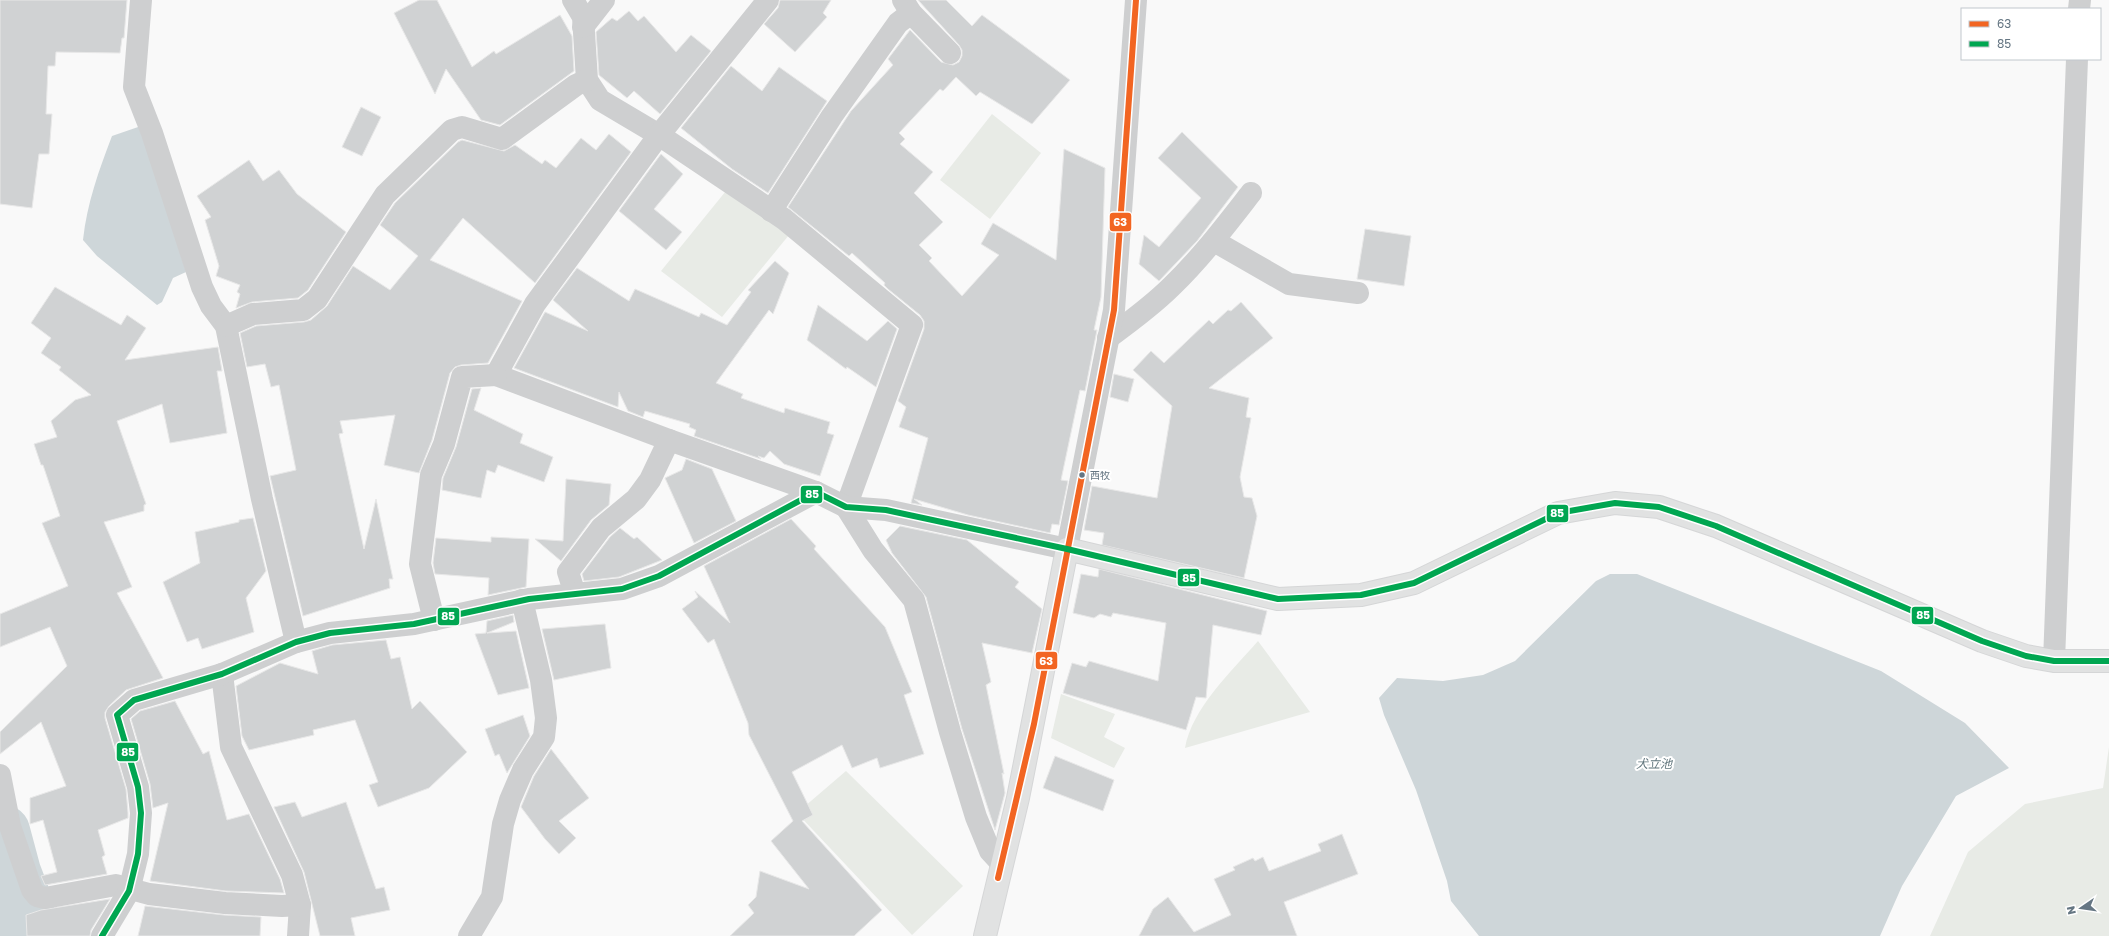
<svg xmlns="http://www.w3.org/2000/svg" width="2109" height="936" viewBox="0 0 2109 936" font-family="'Golos Text','Noto Sans JP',sans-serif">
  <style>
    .green { fill: #e8ebe6 }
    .water { fill: #ced6d9 }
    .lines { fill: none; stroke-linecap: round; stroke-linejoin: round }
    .river { stroke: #ced6d9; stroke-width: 52 }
    .building { fill: #d0d2d3; stroke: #e8e8e8 }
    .major-casing { stroke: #d5d6d7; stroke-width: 24 }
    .minor { stroke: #cecfd0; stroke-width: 22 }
    .major { stroke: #e1e2e2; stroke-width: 22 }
    .bus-1-casing { stroke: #fff; stroke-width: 9 }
    .bus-2-casing { stroke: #fff; stroke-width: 9 }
    .bus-1 { stroke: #f26522; stroke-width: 6 }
    .bus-2 { stroke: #00a651; stroke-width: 6 }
    .bus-dot { fill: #657683; stroke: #fff; stroke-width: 1.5 }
    .labels { text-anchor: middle; stroke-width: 4; stroke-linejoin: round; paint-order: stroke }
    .bus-label { font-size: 10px; fill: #657683; stroke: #fff; text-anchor: start }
    .water-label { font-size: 12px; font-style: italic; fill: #60757c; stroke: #fff }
    .line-badge { stroke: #fff; stroke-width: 1.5 }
    .badge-label { font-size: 11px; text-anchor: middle; font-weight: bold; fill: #fff }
  </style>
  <rect width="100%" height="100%" fill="#f9f9f9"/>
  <g class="green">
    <polygon points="992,114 1041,153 990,219 940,180"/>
    <polygon points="730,186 789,235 722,317 661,271"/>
    <path d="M1258 641 1310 712 1185 748C1192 708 1232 671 1258 641Z"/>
    <polygon points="1061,694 1115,714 1104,737 1125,748 1114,768 1051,738"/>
    <polygon points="2109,747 2109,936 1930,936 1968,852 2025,804 2103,788"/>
    <polygon points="846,771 963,886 912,935 797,813"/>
  </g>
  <g class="water">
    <path d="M141 126 186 272 173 278 162 302 157 305 97 256 83 240C87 203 99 170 112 136Z"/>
    <polygon points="1610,574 1637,574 1881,671 1965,723 2009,768 1956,796 1902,886 1880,936 1479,936 1451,901 1447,881 1416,790 1384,715 1379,698 1397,678 1443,681 1483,675 1515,661 1596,581"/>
  </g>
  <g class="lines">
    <polyline class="river" points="4,831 15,872 28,906 19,923 20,936"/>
  </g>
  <g class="building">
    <polygon points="0,0 127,0 124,38 122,38 120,53 56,52 55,66 48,66 46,114 52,114 49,154 39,154 32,208 0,204"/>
    <polygon points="419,0 437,0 472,67 494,51 496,54 560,15 572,36 574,71 500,125 481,120 446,69 435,94 394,13"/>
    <polygon points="780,0 831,0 823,13 827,17 795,52 764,24 778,8"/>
    <polygon points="918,0 946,0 972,26 982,15 1070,80 1032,124 980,92 976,96 956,77 943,91 940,89 899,133 905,139 900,144 933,172 914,193 943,222 919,245 932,258 929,261 962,296 999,255 981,244 993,223 1056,260 1064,149 1105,168 1101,297 1094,330 1097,330 1085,391 1080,390 1061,480 1068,481 1059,525 1052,524 1050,533 968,515 914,499 922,505 911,503 928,438 899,427 906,407 898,401 924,329 924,321 920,315 888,289 884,285 885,283 852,253 849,256 788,207 851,111 893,65 888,59 910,30 941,62 953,65 959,62 962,56 962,50 959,45"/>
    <polygon points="629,11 638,21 644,16 676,52 691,35 711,51 660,114 634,91 627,98 599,75 596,32 612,18 617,21"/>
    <polygon points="731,66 762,91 779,67 827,101 768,193 732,169 681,128"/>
    <polygon points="361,107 381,117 362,156 342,147"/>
    <polygon points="1182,132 1238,187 1197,241 1159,281 1139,264 1144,235 1159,247 1201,198 1158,158"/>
    <polygon points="609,134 631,152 535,283 463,218 430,260 522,301 488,363 461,365 455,367 450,373 432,440 419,473 384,465 395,415 340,421 343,433 339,434 364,549 376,499 393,579 389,579 390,588 303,616 270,476 296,470 279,385 271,387 265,364 247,367 240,333 256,326 304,322 311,320 327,306 353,266 390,290 418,256 380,225 395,203 458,142 462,140 504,151 515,145 542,164 545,160 556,168 581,138 596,150"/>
    <polygon points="661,154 683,174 654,209 682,232 666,250 619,211"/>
    <polygon points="249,160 263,181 279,170 297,194 346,232 308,290 298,298 252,302 236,308 240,294 237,292 240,285 216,276 219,266 205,220 211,217 197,196"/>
    <polygon points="1365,229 1411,236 1404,286 1357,279"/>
    <polygon points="775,261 789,273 773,314 769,310 716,383 743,394 741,398 784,413 785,408 830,422 827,433 834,435 820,476 784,464 770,451 764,458 758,456 761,459 694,436 696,430 689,427 690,424 645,411 643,417 628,411 619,392 618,407 514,368 545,312 588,331 553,300 577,268 629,301 635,289 699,317 701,313 727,325 751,292 748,290"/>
    <polygon points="55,287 121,325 127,315 146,328 125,360 218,347 222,371 217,371 227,433 170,443 162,404 117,421 146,504 144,505 144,511 104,522 132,587 117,593 163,678 126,690 109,706 105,712 105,718 126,789 128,813 128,818 98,830 105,855 102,857 107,874 45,885 41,876 57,872 43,820 30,824 30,798 66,786 41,722 0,754 0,732 67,666 50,627 0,647 0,614 68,586 42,523 60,516 43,465 41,465 34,444 57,437 51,421 75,400 91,395 59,370 61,367 41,353 51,338 31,323"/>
    <polygon points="1241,302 1273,338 1209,388 1249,398 1246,417 1251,418 1240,477 1244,497 1252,498 1257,516 1244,578 1102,545 1104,533 1084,530 1092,486 1157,498 1172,406 1133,370 1151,351 1164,363 1209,320 1213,324 1228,310 1231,311"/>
    <polygon points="818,305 867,341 888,321 897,329 876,387 847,367 846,369 807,340"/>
    <polygon points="1114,374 1134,379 1128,402 1110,397"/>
    <polygon points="481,388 474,410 523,434 520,443 553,457 544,482 498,465 495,473 487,470 481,498 442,490 443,478 456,447 472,389"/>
    <polygon points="686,459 712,469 736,521 694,543 665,478 682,470"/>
    <polygon points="566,479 611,484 609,505 591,520 561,561 535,539 563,541"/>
    <polygon points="253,518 266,571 246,598 254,632 202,649 198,638 187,642 163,582 200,563 195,532 239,522 239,520"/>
    <polygon points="791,519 816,546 814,549 885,627 912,692 904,695 924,754 880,768 877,758 852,768 842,745 792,772 813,815 802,821 882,910 854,936 730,936 754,913 748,905 756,897 760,871 809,889 771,841 793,821 749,735 748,723 714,639 708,643 682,609 698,597 695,591 730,623 704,566"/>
    <polygon points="900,526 967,540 1019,582 1015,587 1042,609 1032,653 982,643 991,682 986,685 1004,774 1002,773 1005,793 995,830 962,729 926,597 892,553 886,540"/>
    <polygon points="620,528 634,539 637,537 662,560 619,577 584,581 582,574 610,537"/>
    <polygon points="491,537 529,539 526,587 488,595 489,578 435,574 433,563 436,538 491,542"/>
    <polygon points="1099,569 1267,611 1261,635 1213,625 1206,698 1196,697 1186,730 1063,693 1072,663 1086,667 1089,661 1158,681 1166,623 1113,613 1111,617 1100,614 1094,618 1073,613 1081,574 1098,577"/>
    <polygon points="513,615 514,622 487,633 516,631 529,688 498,695 475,634 486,633 487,621"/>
    <polygon points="605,624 611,668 554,680 542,629"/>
    <polygon points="386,640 391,659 400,657 412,709 420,701 467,752 429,788 378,807 369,785 378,782 355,720 313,730 314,735 249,750 242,736 236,686 280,663 318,674 312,651 332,645"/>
    <polygon points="175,701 203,754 209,751 227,820 249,814 280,879 284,893 226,891 150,881 168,803 153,808 150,784 131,719 140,711"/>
    <polygon points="523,715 530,736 507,773 499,754 495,756 485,729"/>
    <polygon points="551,749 589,798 559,821 576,838 559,854 545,839 521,807 534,776"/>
    <polygon points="1055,756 1114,780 1103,811 1043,788"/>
    <polygon points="295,802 302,817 346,802 376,889 384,887 390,910 351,918 355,936 320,936 304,872 274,807"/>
    <polygon points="1342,834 1358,874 1284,902 1297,936 1139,936 1153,909 1168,897 1194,932 1231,915 1214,879 1235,870 1233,867 1253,858 1255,861 1263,857 1269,871 1321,851 1318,844"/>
    <polygon points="110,899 91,930 90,936 27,936 26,915 41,910"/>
    <polygon points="145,906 224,915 261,917 260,936 138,936"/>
  </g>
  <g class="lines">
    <defs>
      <polyline id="major" points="985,936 1018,798 1067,549 1278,599 1361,595 1414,583 1558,513 1615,503 1659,507 1716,526 1982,641 2026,656 2054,661 2109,661"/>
    </defs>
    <use href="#major" class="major-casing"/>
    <g class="minor">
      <polyline points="141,0 134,87 152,133 202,287 211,306 226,326 262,499 296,642"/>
      <polyline points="573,0 583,17 587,80 600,100 659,135 784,219 912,325 846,507 873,550 914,600 950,732 976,817 990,851 1002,864"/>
      <polyline points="768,0 659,135 535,304 496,375 669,440 816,492"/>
      <polyline points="903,0 911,13 950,53"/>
      <polyline points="2079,9 2080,0"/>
      <polyline points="583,27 604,0"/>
      <polyline points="771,211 832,116 898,23 911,13"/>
      <polyline points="1214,241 1289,284 1358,293"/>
      <polyline points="226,326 253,314 303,310 317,299 385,195 452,130 462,127 502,139 576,85 587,80"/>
      <path d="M1108 338C1130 322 1153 305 1172 286 1201 258 1226 225 1251 193"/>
      <polyline points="575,594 568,572 601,528 636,499 650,480 669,440"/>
      <polyline points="434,620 420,564 431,475 444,444 462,377 496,375"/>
      <polyline points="2054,661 2077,59"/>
      <polyline points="222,674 231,747 292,875 300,905 298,936"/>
      <polyline points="0,775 10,826 32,890 37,896 45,898 116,885 149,894 225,903 282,906 300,905"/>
      <polyline points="102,936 129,891 138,854 141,813 138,787 117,715 134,700 222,674 296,642 330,633 414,624 529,599 622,589 659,576 816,492 846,507 886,510 1067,549 1114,310 1136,0"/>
      <polyline points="469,936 492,897 503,824 510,800 523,770 544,737 546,718 541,680 522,600"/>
    </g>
    <use href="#major" class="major"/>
    <defs>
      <polyline id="bus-1" points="998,878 1034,724 1114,310 1136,0"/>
      <polyline id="bus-2" points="102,936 129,891 138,854 141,813 138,787 117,715 134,700 222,674 296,642 330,633 414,624 529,599 622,589 659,576 816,492 846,507 886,510 1067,549 1278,599 1361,595 1414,583 1558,513 1615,503 1659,507 1716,526 1982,641 2026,656 2054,661 2109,661"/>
    </defs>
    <use href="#bus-1" class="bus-1-casing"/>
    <use href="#bus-2" class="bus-2-casing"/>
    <use href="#bus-1" class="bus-1"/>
    <use href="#bus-2" class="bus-2"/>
  </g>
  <circle class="bus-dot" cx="1082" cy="475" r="3.5"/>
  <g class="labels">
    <g class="bus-label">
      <text x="1090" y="479">西牧</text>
    </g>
    <g class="water-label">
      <text x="1654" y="768">犬立池</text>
    </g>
  </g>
  <g class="line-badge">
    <rect x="1109" y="212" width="23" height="20" rx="4" fill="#f26522"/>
    <rect x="800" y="485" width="23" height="19" rx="4" fill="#00a651"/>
    <rect x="1546" y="504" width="23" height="19" rx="4" fill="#00a651"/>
    <rect x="1177" y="568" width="23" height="19" rx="4" fill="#00a651"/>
    <rect x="1911" y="606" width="23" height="19" rx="4" fill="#00a651"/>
    <rect x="437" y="607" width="23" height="19" rx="4" fill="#00a651"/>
    <rect x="1035" y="651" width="23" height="19" rx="4" fill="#f26522"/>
    <rect x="116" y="742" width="23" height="20" rx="4" fill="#00a651"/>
  </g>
  <g class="badge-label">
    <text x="1120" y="226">63</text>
    <text x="812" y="498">85</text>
    <text x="1557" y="517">85</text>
    <text x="1189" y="582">85</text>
    <text x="1923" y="619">85</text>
    <text x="448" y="620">85</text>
    <text x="1046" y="665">63</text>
    <text x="128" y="756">85</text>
  </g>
  <rect x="1961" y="8" width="140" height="52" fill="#ffffff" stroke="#c1c8cd"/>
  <rect x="1969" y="21" width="20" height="6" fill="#f26522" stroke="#c1c8cd"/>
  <text x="1997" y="28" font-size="12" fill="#657683">63</text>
  <rect x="1969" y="41" width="20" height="6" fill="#00a651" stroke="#c1c8cd"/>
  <text x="1997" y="48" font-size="12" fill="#657683">85</text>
  <g transform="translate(2081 908) rotate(257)" stroke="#ffffff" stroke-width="3" paint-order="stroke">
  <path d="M0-3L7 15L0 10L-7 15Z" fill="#657683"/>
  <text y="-6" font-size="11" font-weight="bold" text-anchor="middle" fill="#657683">N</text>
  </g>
</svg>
